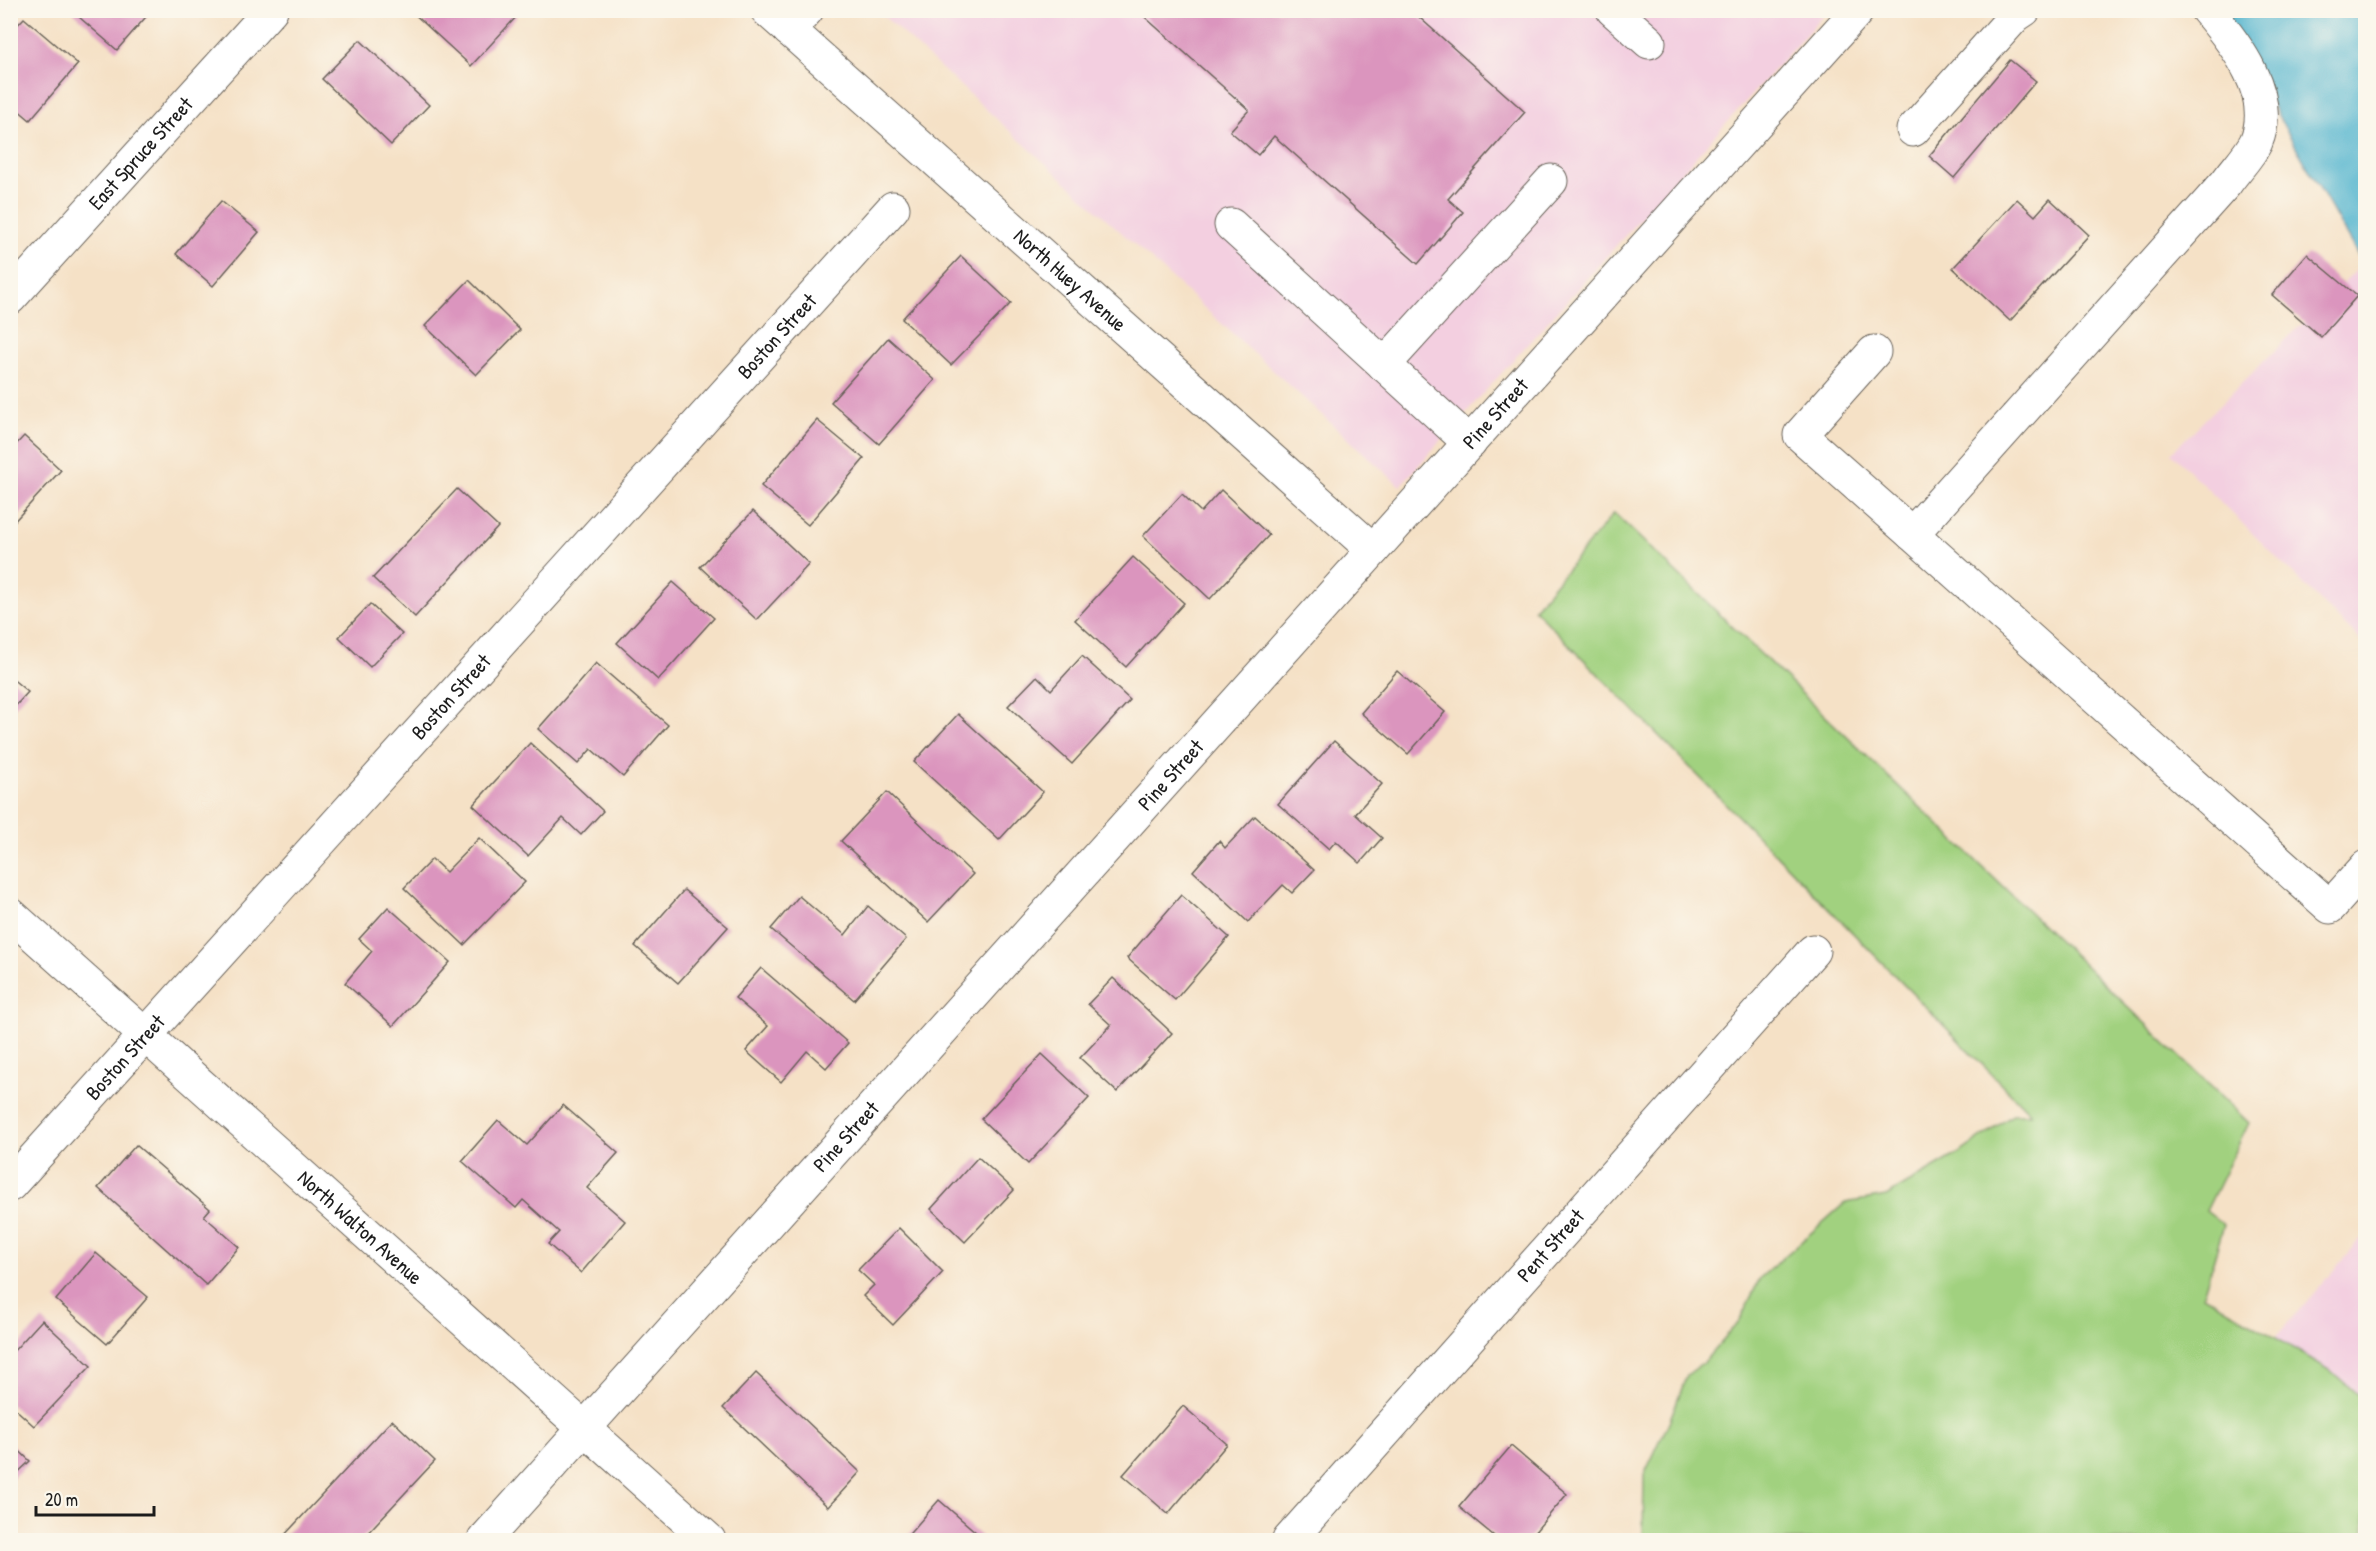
<svg xmlns="http://www.w3.org/2000/svg" width="2376" height="1551" viewBox="0 0 2376 1551" font-family="'Patrick Hand',sans-serif">
  <style>
    .built { fill: #f3cfe0 }
    .green { fill: #a1d17f; stroke: #5e764e; stroke-width: 1.5 }
    .water { fill: #4fb3ce; stroke: #366875; stroke-width: 1.5 }
    .building { fill: #db95be }
    .lines { fill: none; stroke-linecap: round; stroke-linejoin: round }
    .minor-casing { stroke: #686158; stroke-width: 35 }
    .minor { stroke: #fff; stroke-width: 33 }
    .labels { text-anchor: middle; stroke-width: 5; stroke-linejoin: round; paint-order: stroke }
    .street-label { font-size: 21px; fill: #1c1c1c; stroke: #fbf7ec }
  </style>
  <rect width="100%" height="100%" fill="#fbf7ec"/>
  <filter id="ink" filterUnits="userSpaceOnUse"><feTurbulence type="fractalNoise" baseFrequency=".0167" numOctaves="2"/><feDisplacementMap in="SourceGraphic" scale="12" xChannelSelector="R" yChannelSelector="G"/><feConvolveMatrix kernelMatrix="1 2 1 2 8 2 1 2 1" color-interpolation-filters="sRGB"/></filter>
  <filter id="wash" filterUnits="userSpaceOnUse"><feTurbulence type="fractalNoise" baseFrequency=".008" numOctaves="4" result="noise"/><feDisplacementMap in="SourceGraphic" scale="24" xChannelSelector="R" yChannelSelector="G"/><feGaussianBlur stdDeviation="1.35" result="paint"/><feColorMatrix in="noise" values="0 0 0 0 0 0 0 0 0 0 0 0 0 0 0 0 0 1.4 0 .05"/><feComposite in="paint" operator="in"/></filter>
  <g filter="url(#wash)">
    <rect width="100%" height="100%" fill="#f5e1c6"/>
    <g class="built">
      <polygon points="878,11 1827,11 1400,486"/>
      <polygon points="2365,262 2365,645 2171,453"/>
      <polygon points="2365,1234 2365,1401 2330,1370 2275,1338"/>
    </g>
    <polygon class="green" points="1614,513 2249,1123 2206,1211 2224,1225 2203,1295 2330,1370 2365,1401 2365,1540 1643,1540 1644,1475 1669,1422 1687,1375 1703,1363 1740,1320 1760,1278 1845,1203 1886,1196 1961,1152 2014,1114 2031,1114 1534,609"/>
    <polygon class="water" points="2215,11 2365,11 2366,262 2363,264 2237,44"/>
    <g id="blocks">
      <g class="building">
        <polygon points="71,10 152,10 117,50"/>
        <polygon points="410,10 511,10 517,16 471,66"/>
        <polygon points="1137,10 1411,10 1525,112 1448,199 1463,212 1418,264 1274,136 1258,155 1230,131 1249,110"/>
        <polygon points="24,18 78,64 30,120 10,103 10,33"/>
        <polygon points="360,40 429,105 391,145 322,79"/>
        <polygon points="2010,60 2036,81 1954,178 1929,156"/>
        <polygon points="2017,199 2035,216 2050,199 2089,235 2010,321 1953,268"/>
        <polygon points="221,201 259,232 213,286 176,254"/>
        <polygon points="2307,254 2357,296 2321,337 2272,295"/>
        <polygon points="961,256 1011,303 951,365 902,319"/>
        <polygon points="469,280 520,330 476,375 425,326"/>
        <polygon points="888,338 935,380 879,444 831,402"/>
        <polygon points="817,420 864,459 808,525 761,486"/>
        <polygon points="24,436 61,470 10,526 10,451"/>
        <polygon points="457,489 498,527 415,617 373,578"/>
        <polygon points="1221,490 1269,535 1210,599 1143,536 1182,494 1201,512"/>
        <polygon points="753,511 809,564 757,620 700,567"/>
        <polygon points="1133,557 1184,603 1126,667 1075,620"/>
        <polygon points="673,582 714,618 658,680 617,643"/>
        <polygon points="370,604 402,634 370,667 339,637"/>
        <polygon points="1082,656 1130,700 1072,764 1008,706 1037,676 1051,690"/>
        <polygon points="596,663 668,725 623,777 591,749 578,764 538,729"/>
        <polygon points="1397,671 1445,712 1408,754 1361,713"/>
        <polygon points="10,677 28,692 10,712"/>
        <polygon points="958,714 1043,792 999,840 914,762"/>
        <polygon points="1334,741 1382,784 1355,814 1382,838 1360,863 1336,841 1329,849 1278,804"/>
        <polygon points="530,743 603,811 581,835 563,818 528,856 473,805"/>
        <polygon points="887,792 973,874 928,922 841,841"/>
        <polygon points="1255,816 1314,870 1292,893 1283,885 1248,922 1193,871 1219,841 1225,848"/>
        <polygon points="479,838 525,882 464,945 404,888 432,859 446,872"/>
        <polygon points="684,890 728,927 678,983 635,946"/>
        <polygon points="1181,895 1229,937 1175,1000 1127,958"/>
        <polygon points="799,896 845,935 868,906 906,939 854,1000 771,929"/>
        <polygon points="388,907 450,962 393,1026 345,983 372,951 359,939"/>
        <polygon points="761,968 848,1043 826,1068 807,1051 781,1082 746,1051 768,1026 735,998"/>
        <polygon points="1113,978 1172,1033 1117,1092 1080,1058 1111,1025 1088,1004"/>
        <polygon points="1042,1054 1089,1098 1028,1164 981,1119"/>
        <polygon points="563,1105 618,1153 587,1188 625,1221 581,1273 548,1244 559,1232 523,1200 516,1208 462,1161 498,1120 527,1145"/>
        <polygon points="136,1145 210,1209 204,1216 239,1247 206,1285 98,1188"/>
        <polygon points="978,1157 1014,1190 965,1242 931,1209"/>
        <polygon points="899,1228 943,1272 893,1325 863,1296 874,1285 858,1270"/>
        <polygon points="96,1253 148,1297 107,1344 56,1300"/>
        <polygon points="42,1320 91,1366 34,1426 10,1404 10,1355"/>
        <polygon points="756,1373 860,1472 828,1507 723,1408"/>
        <polygon points="1183,1406 1227,1444 1168,1514 1123,1475"/>
        <polygon points="392,1420 435,1461 361,1540 280,1540"/>
        <polygon points="10,1442 30,1461 10,1480"/>
        <polygon points="1511,1446 1567,1494 1528,1540 1499,1540 1459,1507"/>
        <polygon points="939,1500 985,1540 904,1540"/>
      </g>
    </g>
  </g>
  <g filter="url(#ink)">
    <use href="#blocks" fill-opacity="0" stroke="#686158" stroke-width="1.5"/>
    <g class="lines">
      <defs>
        <g id="minor">
          <path id="s1" d="M767 10 1373 550"/>
          <polyline points="1613,10 1649,42"/>
          <path d="M2207 10C2236 44 2276 95 2256 142 2249 156 2235 170 2226 183L1912 534 2330 907 2366 867"/>
          <polyline points="789,30 807,10"/>
          <polyline points="1913,130 2015,16 2024,10"/>
          <polyline points="1231,225 1470,443"/>
          <path id="s2" d="M10 298 271 10"/>
          <polyline points="1874,352 1800,435 1912,534"/>
          <polyline points="1384,365 1551,181"/>
          <path id="s3" d="M10 914 709 1540"/>
          <path id="s4" d="M10 1185 893 208"/>
          <path id="s5" d="M484 1540 1858 10"/>
          <path id="s6" d="M1289 1540 1813 951"/>
        </g>
      </defs>
      <use href="#minor" class="minor-casing"/>
      <use href="#minor" class="minor"/>
    </g>
  </g>
  <g class="labels">
    <g class="street-label">
      <text dy="7" stroke="none"><textPath href="#s2" startOffset="195">East Spruce Street</textPath></text>
      <text dy="7" stroke="none"><textPath href="#s1" startOffset="406">North Huey Avenue</textPath></text>
      <text dy="7" stroke="none"><textPath href="#s4" startOffset="1144">Boston Street</textPath></text>
      <text dy="7" stroke="none"><textPath href="#s5" startOffset="1514">Pine Street</textPath></text>
      <text dy="7" stroke="none"><textPath href="#s4" startOffset="658">Boston Street</textPath></text>
      <text dy="7" stroke="none"><textPath href="#s5" startOffset="1028">Pine Street</textPath></text>
      <text dy="7" stroke="none"><textPath href="#s4" startOffset="172">Boston Street</textPath></text>
      <text dy="7" stroke="none"><textPath href="#s5" startOffset="542">Pine Street</textPath></text>
      <text dy="7" stroke="none"><textPath href="#s3" startOffset="470">North Walton Avenue</textPath></text>
      <text dy="7" stroke="none"><textPath href="#s6" startOffset="394">Pent Street</textPath></text>
    </g>
  </g>
  <rect width="2376" height="1551" fill="none" stroke="#fbf7ec" stroke-width="36"/>
  <path d="M36 1506v9h118v-9" fill="none" stroke="#1c1c1c" stroke-width="3"/>
  <text x="45" y="1506" font-size="18" fill="#1c1c1c" stroke="#fbf7ec" stroke-width="4.5" paint-order="stroke">20 m</text>
</svg>
